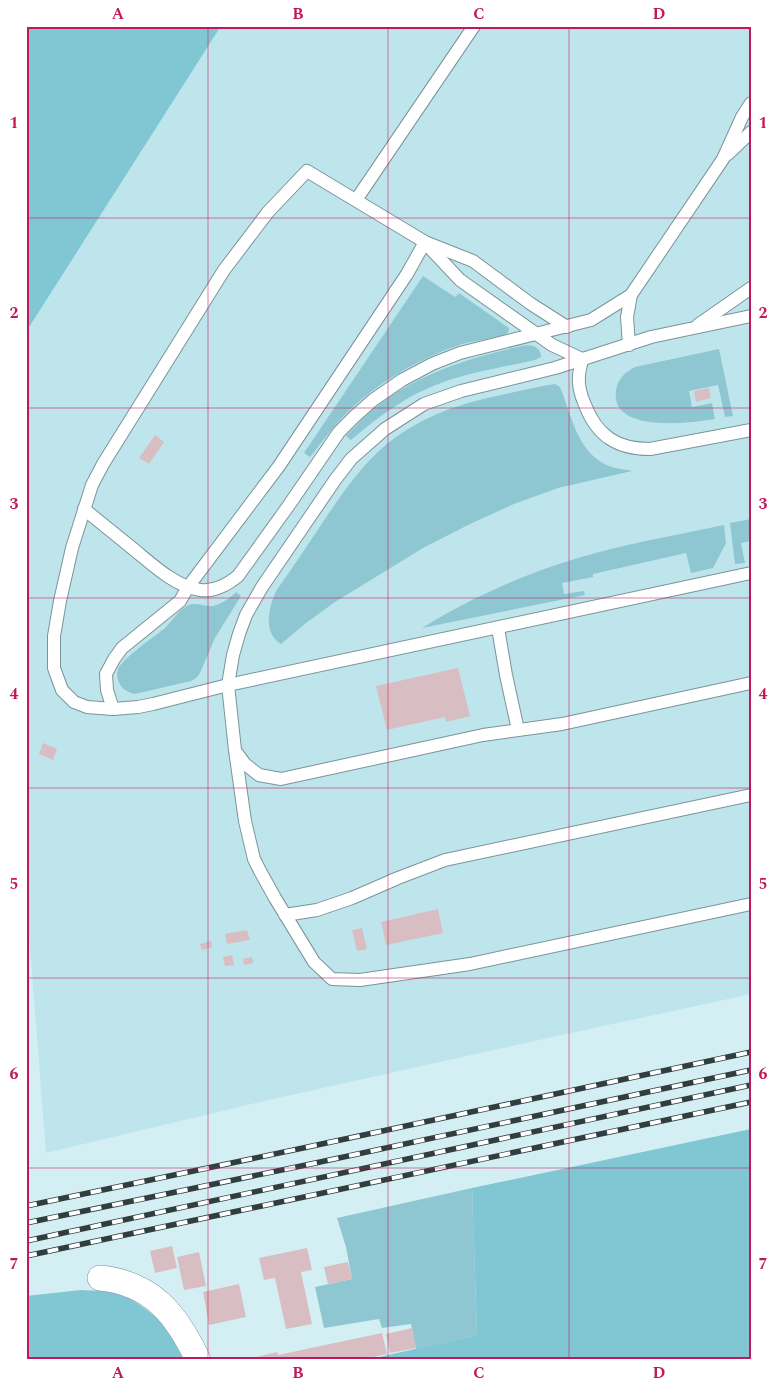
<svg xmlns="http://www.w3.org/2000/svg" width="777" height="1386" viewBox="0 0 777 1386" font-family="Spectral,serif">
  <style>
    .built { fill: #bfe5ec }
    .green { fill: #8ec7d1 }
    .forest { fill: #80c7d3 }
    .building { fill: #d8bec2 }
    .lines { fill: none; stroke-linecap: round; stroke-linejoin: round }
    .service-casing { stroke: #7a9499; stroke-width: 14 }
    .minor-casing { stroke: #7a9499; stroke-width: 26 }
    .service { stroke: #fff; stroke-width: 12 }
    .minor { stroke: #fff; stroke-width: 25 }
    .rail-casing { stroke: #313e41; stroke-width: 5.5 }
    .rail { stroke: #fff; stroke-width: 4; stroke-dasharray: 11; stroke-linecap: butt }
    .grid { fill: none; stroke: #c2185b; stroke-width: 1; stroke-opacity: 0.55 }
    .neatline { fill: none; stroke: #c2185b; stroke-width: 2 }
    .grid-label { font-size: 16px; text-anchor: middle; font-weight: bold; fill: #c2185b }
  </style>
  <rect width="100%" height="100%" fill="#d3eff4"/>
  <polygon class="built" points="221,26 751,26 751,994 489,1051 269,1100 46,1153 26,897 26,332"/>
  <g class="green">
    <path d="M423 276 455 297 459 293 509 328V330L507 334C493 339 477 340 462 344 418 359 374 384 342 418 330 430 321 444 310 457L304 453Z"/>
    <path d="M526 345C534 345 541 348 541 357L535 360C504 367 471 372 441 383 407 395 378 417 351 440L346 436C354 428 362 419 370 412 414 374 471 357 526 345Z"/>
    <path d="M719 349 733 416 725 417 718 385 689 391 692 407 712 403 715 419C692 423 609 434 616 390 618 379 625 372 635 367Z"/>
    <path d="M555 384 560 387 562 392C572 419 579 454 609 466 616 469 624 469 632 471L558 488 514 504 470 524 423 548 335 602 306 623 281 644C262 632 269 608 276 591 291 570 305 549 319 528 337 501 356 472 380 450 418 416 461 403 510 393 525 390 540 386 555 384Z"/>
    <polygon points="751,519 751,541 741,543 745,563 735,564 730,523"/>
    <path d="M724 525 726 543 713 568 691 573 686 553 593 574V577L562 583 564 594 584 591 585 595 422 628C470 598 524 574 578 558 625 544 676 535 724 525Z"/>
    <path d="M236 592 241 596 215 638 200 673 196 678 191 681 135 694C127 692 121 689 118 680 117 677 117 673 118 669 123 658 154 637 165 628 172 621 178 611 187 606 195 601 204 607 213 606 222 604 230 598 236 592Z"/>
    <polygon points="472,1188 477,1335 416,1349 411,1324 382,1328 379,1319 324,1328 315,1287 352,1279 346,1247 337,1218"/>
  </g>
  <g class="forest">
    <polygon points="26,26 221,26 26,332"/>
    <polygon points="751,1129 751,1360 366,1360 477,1335 472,1188"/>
    <path d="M81 1290C94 1291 109 1290 120 1294 137 1301 162 1320 173 1334 179 1342 185 1351 190 1360H26V1296Z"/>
  </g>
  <g class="building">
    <polygon points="709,388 711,398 696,402 694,391"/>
    <polygon points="155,435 164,442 149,464 139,458"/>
    <polygon points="458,668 470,716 446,722 445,717 387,730 376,686"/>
    <polygon points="43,743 57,749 53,760 39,754"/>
    <polygon points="438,909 443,933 386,945 381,922"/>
    <polygon points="362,928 367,949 357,951 352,930"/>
    <polygon points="247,930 250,940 227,944 225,934"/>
    <polygon points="211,941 212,947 202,950 200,944"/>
    <polygon points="232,955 234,965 225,966 223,957"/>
    <polygon points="252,957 253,963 244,965 243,959"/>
    <polygon points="172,1246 177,1268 155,1273 150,1251"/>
    <polygon points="307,1248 312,1270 301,1272 312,1324 286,1329 275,1278 264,1280 259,1258"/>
    <polygon points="199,1252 206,1286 184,1290 177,1257"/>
    <polygon points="348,1262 352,1279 328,1284 324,1267"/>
    <polygon points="239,1284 246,1317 209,1325 203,1292"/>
    <polygon points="412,1328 416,1348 390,1353 386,1334"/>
    <polygon points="382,1333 387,1354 360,1360 245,1360 277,1352 278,1355"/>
  </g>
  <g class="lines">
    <defs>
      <g id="service">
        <polyline points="728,154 751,132"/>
        <polyline points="356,200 474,26"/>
        <polyline points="428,246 460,280 552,345 582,359"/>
        <polyline points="751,316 651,337 555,368 461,391 424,404 385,429 351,459 335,480 262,587 246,615 239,634 233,655 228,685 235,750 245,821 254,859 260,871 275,898 314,962 332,979 360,980 470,964 751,904"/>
        <polyline points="698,325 751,288"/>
        <polyline points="567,327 531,304 473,261 425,242 307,171 268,212 224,270 103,464 92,485 72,548 60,601 54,636 54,668 62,690 74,702 87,707 113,709 138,707 153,704 228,685 751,573"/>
        <polyline points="629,345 627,317 631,295 723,159 742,117 751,103"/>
        <path d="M582 359C581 364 580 369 579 375 578 384 581 396 585 405 597 436 617 449 650 449L751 430"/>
        <path d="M84 509C100 522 116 535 132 548 152 564 174 586 200 590 215 592 227 585 238 576L289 505 339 432 355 416 373 400 402 380 432 364 460 353 591 320 631 295"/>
        <polyline points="498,628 506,675 518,730"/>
        <polyline points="113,709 107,690 106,674 114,659 122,648 180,601 188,587 279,466 407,274 425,242"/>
        <polyline points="236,752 245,764 259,775 281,779 483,735 562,724 751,683"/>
        <polyline points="285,915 317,910 352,898 398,878 445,860 751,795"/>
      </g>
      <path id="minor" d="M100 1278C152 1283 177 1315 198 1360"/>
    </defs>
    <use href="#service" class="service-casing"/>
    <use href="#minor" class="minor-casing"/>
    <use href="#service" class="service"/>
    <use href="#minor" class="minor"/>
    <defs>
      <g id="rail">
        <polyline points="26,1206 303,1148 751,1052"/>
        <polyline points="26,1223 306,1165 751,1070"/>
        <polyline points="26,1241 751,1085"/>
        <polyline points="26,1256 751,1102"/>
      </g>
    </defs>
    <use href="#rail" class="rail-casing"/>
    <use href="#rail" class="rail"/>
  </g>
  <path class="grid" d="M208 26V1360M388 26V1360M569 26V1360M26 218H751M26 408H751M26 598H751M26 788H751M26 978H751M26 1168H751"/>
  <rect width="777" height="1386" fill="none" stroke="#ffffff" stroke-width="55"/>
  <rect x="28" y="28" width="722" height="1330" class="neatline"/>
  <g class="grid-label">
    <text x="118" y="19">A</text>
    <text x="298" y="19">B</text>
    <text x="479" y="19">C</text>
    <text x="659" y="19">D</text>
    <text x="14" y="128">1</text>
    <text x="763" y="128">1</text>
    <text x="14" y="318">2</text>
    <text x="763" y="318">2</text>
    <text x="14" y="509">3</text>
    <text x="763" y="509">3</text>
    <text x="14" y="699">4</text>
    <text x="763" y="699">4</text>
    <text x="14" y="889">5</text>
    <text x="763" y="889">5</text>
    <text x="14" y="1079">6</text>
    <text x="763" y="1079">6</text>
    <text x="14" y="1269">7</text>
    <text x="763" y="1269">7</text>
    <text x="118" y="1378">A</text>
    <text x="298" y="1378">B</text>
    <text x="479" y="1378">C</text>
    <text x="659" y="1378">D</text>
  </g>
</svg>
